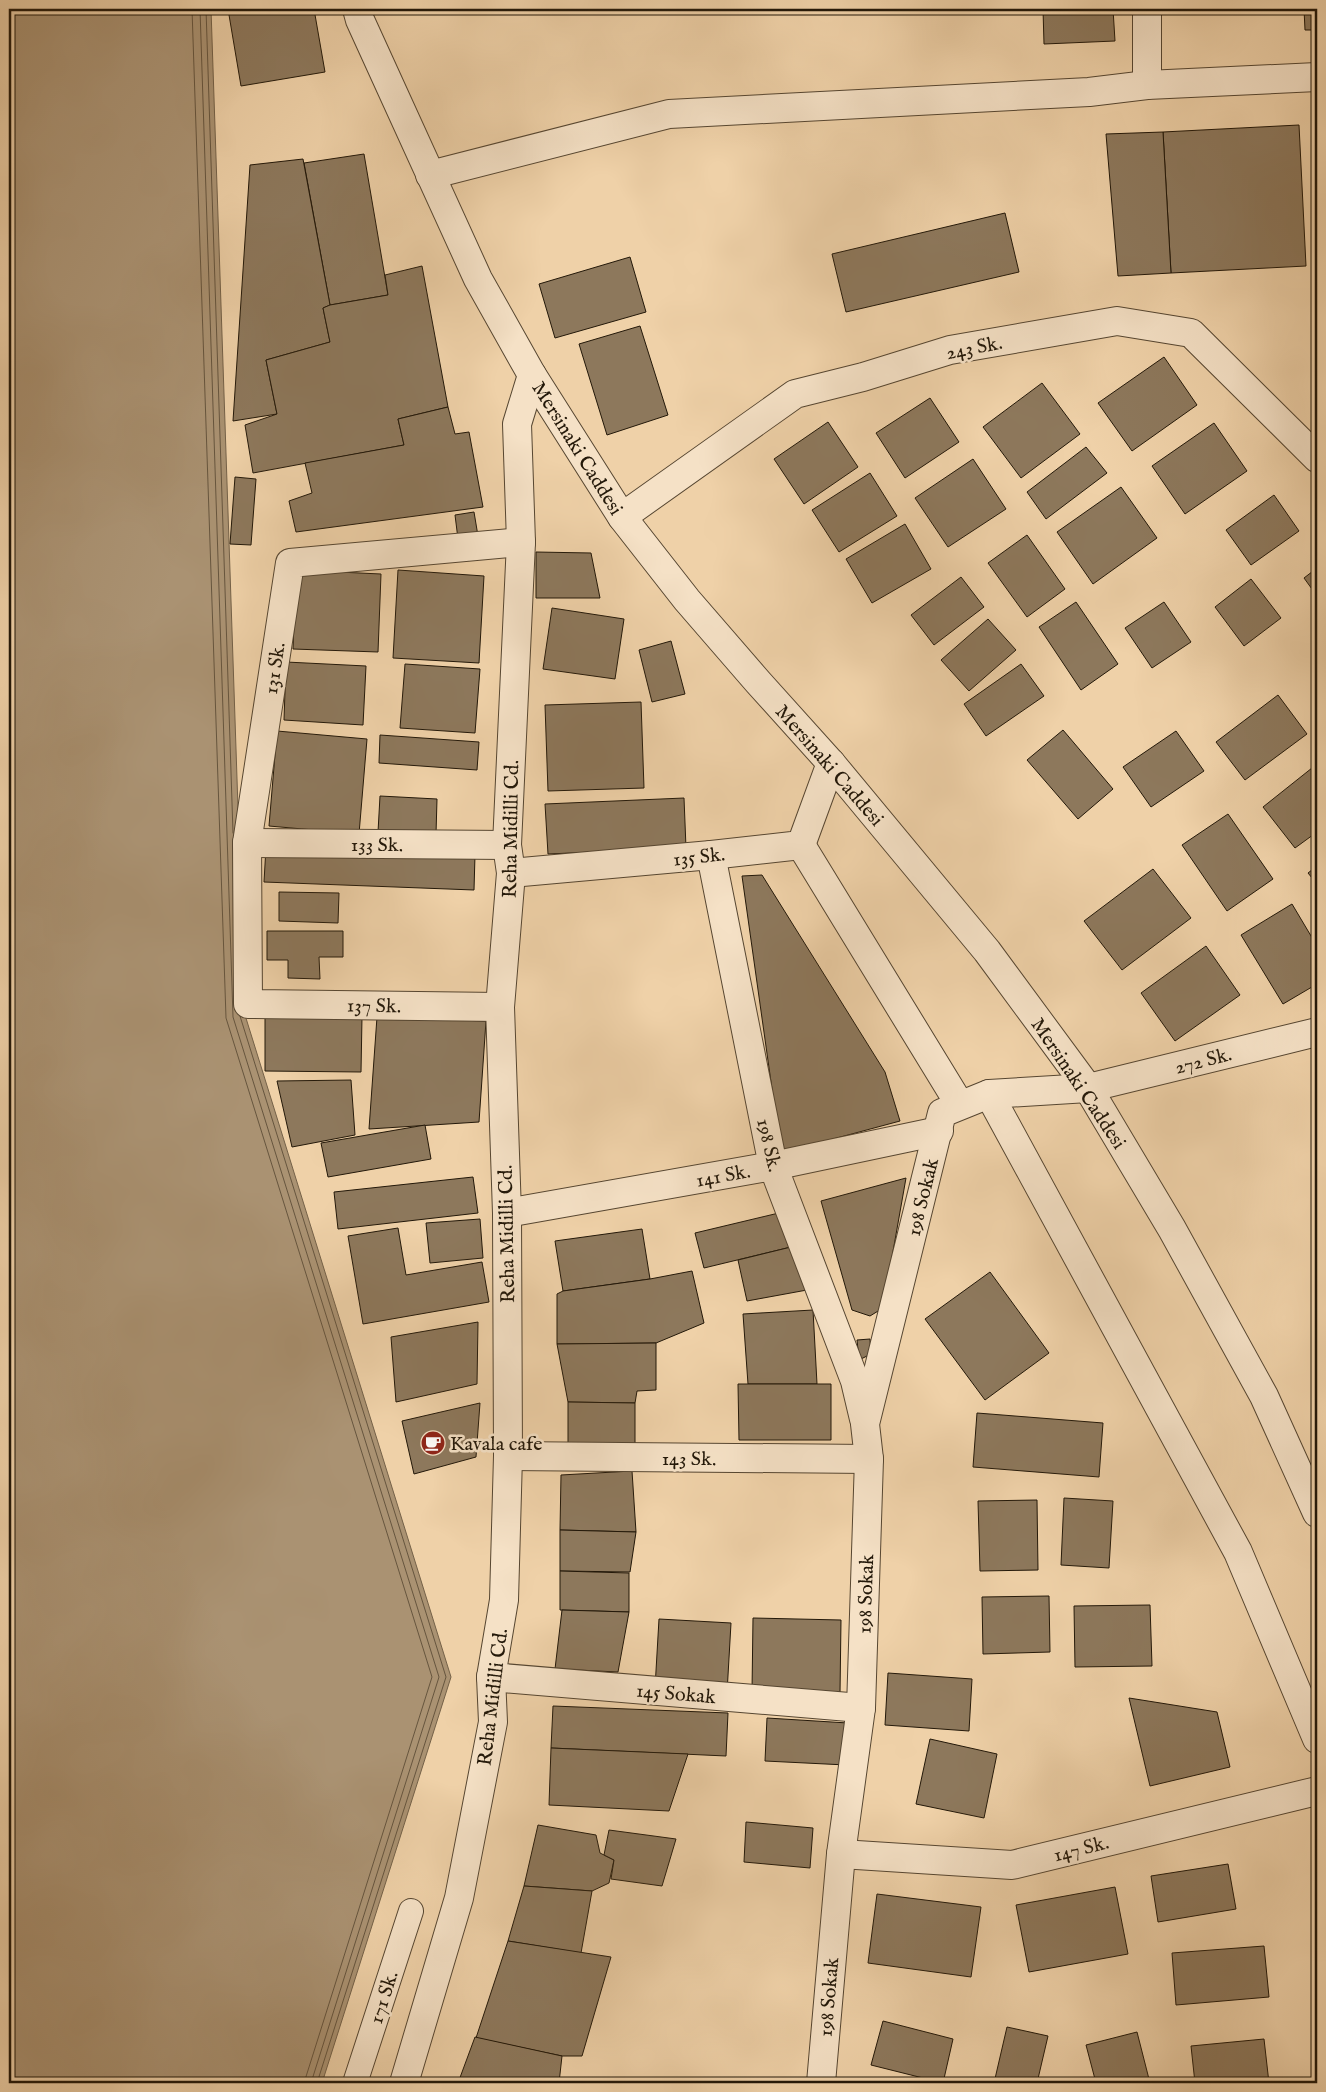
<svg xmlns="http://www.w3.org/2000/svg" width="1326" height="2092" viewBox="0 0 1326 2092" font-family="'IM FELL English',serif">
  <style>
    .water { fill: #aa9272; stroke: #746148 }
    .lines { fill: none; stroke-linecap: round; stroke-linejoin: round }
    .shore { stroke: #66553e; stroke-width: 1 }
    .building { fill: #8d785c; stroke: #231809 }
    .pedestrian-casing { stroke: #564631; stroke-width: 26 }
    .minor-casing { stroke: #564631; stroke-width: 30 }
    .tertiary-casing { stroke: #564631; stroke-width: 30 }
    .pedestrian { stroke: #f5e1c6; stroke-width: 24 }
    .minor { stroke: #f5e1c6; stroke-width: 28 }
    .tertiary { stroke: #f5e1c6; stroke-width: 28 }
    .labels { text-anchor: middle; stroke-width: 5; stroke-linejoin: round; paint-order: stroke }
    .street-label { font-size: 20px; fill: #231809; stroke: #f5e1c6 }
    .poi-label { font-size: 20px; fill: #231809; stroke: #f5e1c6; text-anchor: start }
  </style>
  <rect width="100%" height="100%" fill="#efd1a8"/>
  <filter id="stains"><feTurbulence type="fractalNoise" baseFrequency=".004" numOctaves="4"/><feColorMatrix values="0 0 0 0 .2 0 0 0 0 .09 0 0 0 0 .02 0 0 0 .5 -.17"/></filter>
  <radialGradient id="worn" r=".72"><stop offset=".6" stop-color="#630" stop-opacity="0"/><stop offset="1" stop-color="#630" stop-opacity=".3"/></radialGradient>
  <polygon class="water" points="9,9 211,9 245,1015 451,1677 322,2083 9,2083"/>
  <g class="lines">
    <g class="shore">
      <polyline points="192,9 226,1018 432,1677 304,2083"/>
      <polyline points="200,9 233,1017 439,1677 311,2083"/>
      <polyline points="206,9 233,833"/>
      <polyline points="240,1016 446,1677 317,2083"/>
    </g>
  </g>
  <g class="building">
    <polygon points="228,9 314,9 325,72 241,86"/>
    <polygon points="1043,9 1113,9 1115,41 1044,44"/>
    <polygon points="1304,9 1317,9 1317,30 1305,30"/>
    <polygon points="1299,125 1306,266 1171,273 1163,132"/>
    <polygon points="1163,132 1171,273 1118,276 1106,134"/>
    <polygon points="364,154 388,295 330,305 304,163"/>
    <polygon points="303,159 330,305 323,308 330,342 266,360 277,414 233,421 250,165"/>
    <polygon points="1005,213 1019,272 846,312 832,254"/>
    <polygon points="630,257 646,312 555,338 539,284"/>
    <polygon points="422,266 448,407 398,419 404,445 253,473 245,425 277,414 266,360 330,342 323,308 330,305 388,295 385,275"/>
    <polygon points="640,326 668,415 607,435 579,344"/>
    <polygon points="1164,357 1197,405 1132,451 1098,403"/>
    <polygon points="1042,383 1080,434 1021,478 983,427"/>
    <polygon points="930,398 959,442 905,478 876,433"/>
    <polygon points="448,407 455,434 469,432 483,507 296,532 289,501 312,493 305,463 404,445 398,419"/>
    <polygon points="828,422 858,467 804,504 774,459"/>
    <polygon points="1214,423 1247,471 1185,514 1152,466"/>
    <polygon points="1086,447 1107,473 1046,519 1027,492"/>
    <polygon points="973,459 1006,509 948,547 915,498"/>
    <polygon points="870,473 897,516 839,552 812,510"/>
    <polygon points="235,477 256,479 251,545 230,544"/>
    <polygon points="1121,487 1157,538 1093,584 1057,532"/>
    <polygon points="1274,495 1299,531 1251,565 1226,530"/>
    <polygon points="474,512 478,536 458,539 455,515"/>
    <polygon points="905,524 931,569 872,603 846,559"/>
    <polygon points="1027,535 1065,589 1027,617 988,563"/>
    <polygon points="536,552 591,553 600,598 536,598"/>
    <polygon points="1317,568 1317,596 1304,578"/>
    <polygon points="296,570 381,574 378,652 293,649"/>
    <polygon points="398,570 484,576 479,663 393,658"/>
    <polygon points="961,577 984,607 934,645 911,615"/>
    <polygon points="1251,579 1281,618 1244,646 1215,607"/>
    <polygon points="1076,602 1118,664 1081,690 1039,627"/>
    <polygon points="1164,602 1191,642 1152,668 1125,628"/>
    <polygon points="552,608 624,619 615,679 543,669"/>
    <polygon points="988,619 1016,650 969,691 941,660"/>
    <polygon points="671,641 685,694 652,702 639,650"/>
    <polygon points="286,662 366,666 363,725 284,720"/>
    <polygon points="405,664 480,669 475,733 400,728"/>
    <polygon points="1021,664 1044,696 986,736 964,704"/>
    <polygon points="1278,695 1307,734 1245,780 1216,742"/>
    <polygon points="641,702 644,788 548,791 545,705"/>
    <polygon points="1063,730 1113,789 1078,819 1027,760"/>
    <polygon points="277,731 367,739 359,834 269,826"/>
    <polygon points="1176,731 1204,771 1151,807 1123,767"/>
    <polygon points="380,735 479,742 477,770 379,763"/>
    <polygon points="1317,764 1317,832 1295,848 1263,807"/>
    <polygon points="380,796 437,799 436,834 378,832"/>
    <polygon points="684,798 686,848 548,854 545,804"/>
    <polygon points="1228,814 1273,879 1227,911 1182,845"/>
    <polygon points="266,847 475,855 474,890 264,882"/>
    <polygon points="1317,866 1317,884 1308,873"/>
    <polygon points="1153,869 1191,918 1122,970 1084,921"/>
    <polygon points="762,875 885,1072 900,1121 781,1153 742,876"/>
    <polygon points="279,892 339,893 338,923 279,921"/>
    <polygon points="1292,904 1317,946 1317,984 1283,1004 1241,935"/>
    <polygon points="267,931 343,931 343,957 319,957 320,979 288,978 288,960 267,960"/>
    <polygon points="1206,946 1240,995 1175,1041 1141,993"/>
    <polygon points="265,1017 362,1017 361,1072 265,1071"/>
    <polygon points="377,1017 486,1021 479,1122 369,1129"/>
    <polygon points="351,1080 355,1135 292,1147 277,1081"/>
    <polygon points="425,1125 431,1159 328,1177 321,1143"/>
    <polygon points="473,1177 478,1213 338,1229 334,1192"/>
    <polygon points="906,1178 883,1308 870,1316 852,1310 821,1201"/>
    <polygon points="783,1212 791,1247 704,1268 695,1233"/>
    <polygon points="480,1219 483,1258 430,1263 426,1223"/>
    <polygon points="398,1228 406,1275 482,1262 489,1302 363,1324 348,1236"/>
    <polygon points="642,1229 650,1279 563,1291 555,1241"/>
    <polygon points="791,1247 807,1290 747,1301 738,1260"/>
    <polygon points="692,1271 704,1323 656,1343 557,1344 557,1294 563,1291 650,1279"/>
    <polygon points="990,1272 1049,1353 985,1400 925,1319"/>
    <polygon points="813,1310 817,1384 748,1384 743,1314"/>
    <polygon points="478,1322 477,1384 396,1402 391,1337"/>
    <polygon points="870,1339 871,1354 859,1360 857,1340"/>
    <polygon points="656,1343 656,1390 637,1391 635,1403 568,1402 557,1344"/>
    <polygon points="738,1384 831,1384 831,1440 739,1440"/>
    <polygon points="568,1402 635,1403 635,1444 568,1443"/>
    <polygon points="480,1403 476,1457 414,1474 402,1421"/>
    <polygon points="977,1413 1103,1423 1099,1477 973,1467"/>
    <polygon points="632,1471 636,1532 560,1530 561,1475"/>
    <polygon points="1064,1498 1113,1501 1109,1568 1061,1565"/>
    <polygon points="1037,1500 1038,1570 980,1571 978,1501"/>
    <polygon points="560,1530 636,1532 630,1572 560,1571"/>
    <polygon points="560,1571 629,1573 629,1612 560,1610"/>
    <polygon points="1049,1596 1050,1652 983,1654 982,1597"/>
    <polygon points="1150,1605 1152,1666 1075,1667 1074,1606"/>
    <polygon points="562,1610 629,1612 618,1672 555,1669"/>
    <polygon points="753,1618 841,1620 840,1693 752,1691"/>
    <polygon points="659,1619 731,1623 727,1693 655,1688"/>
    <polygon points="888,1673 972,1679 969,1731 885,1725"/>
    <polygon points="1129,1698 1217,1712 1230,1767 1150,1786"/>
    <polygon points="553,1706 728,1713 726,1756 551,1748"/>
    <polygon points="767,1718 848,1723 846,1765 765,1761"/>
    <polygon points="930,1739 997,1754 984,1818 916,1804"/>
    <polygon points="551,1748 688,1754 669,1811 549,1805"/>
    <polygon points="746,1822 813,1828 810,1868 744,1862"/>
    <polygon points="538,1825 596,1835 600,1853 614,1860 609,1883 592,1891 524,1886"/>
    <polygon points="609,1830 676,1839 662,1886 611,1879 614,1860 604,1855"/>
    <polygon points="1228,1864 1236,1909 1158,1922 1151,1876"/>
    <polygon points="524,1886 592,1891 581,1953 508,1941"/>
    <polygon points="1115,1887 1128,1954 1029,1972 1016,1905"/>
    <polygon points="877,1894 981,1907 971,1977 868,1963"/>
    <polygon points="508,1941 611,1957 582,2056 562,2056 476,2038"/>
    <polygon points="1264,1946 1269,1997 1176,2005 1172,1953"/>
    <polygon points="883,2021 953,2039 943,2083 871,2065"/>
    <polygon points="1007,2027 1048,2036 1037,2083 994,2083"/>
    <polygon points="1137,2032 1150,2083 1096,2083 1086,2045"/>
    <polygon points="475,2037 562,2056 559,2083 458,2083"/>
    <polygon points="1264,2039 1269,2083 1195,2083 1191,2046"/>
  </g>
  <g class="lines">
    <defs>
      <polyline id="pedestrian" points="355,2083 411,1911"/>
      <g id="minor">
        <polyline points="1147,9 1147,85"/>
        <polyline points="622,517 795,394 863,377 950,350 1117,321 1191,333 1317,458"/>
        <polyline points="247,843 507,845"/>
        <polyline points="801,845 960,1105"/>
        <polyline points="711,855 773,1166 855,1381 864,1419"/>
        <polyline points="511,873 711,855 801,845 831,763"/>
        <polyline points="500,1007 248,1004 247,843 290,563 521,542"/>
        <polyline points="989,1094 1238,1552 1317,1739"/>
        <polyline points="507,1213 773,1166 939,1131"/>
        <polyline points="508,1456 869,1459"/>
        <polyline points="491,1677 861,1708"/>
        <polyline points="841,1854 1012,1865 1317,1791"/>
        <polyline points="821,2083 841,1854 861,1708 869,1459 865,1424 942,1113 989,1094 1088,1088 1317,1032"/>
      </g>
      <g id="tertiary">
        <polyline points="357,9 360,20 478,279 532,375 622,517 687,600 758,682 831,763 987,951 1088,1088 1172,1229 1264,1396 1317,1513"/>
        <polyline points="430,175 669,114 1089,92 1147,85 1317,77"/>
        <polyline points="404,2083 459,1898 493,1722 491,1677 504,1600 508,1456 507,1213 500,1007 511,873 507,845 521,542 517,424 532,375"/>
      </g>
    </defs>
    <use href="#pedestrian" class="pedestrian-casing"/>
    <use href="#minor" class="minor-casing"/>
    <use href="#tertiary" class="tertiary-casing"/>
    <use href="#pedestrian" class="pedestrian"/>
    <use href="#minor" class="minor"/>
    <use href="#tertiary" class="tertiary"/>
  </g>
  <defs>
    <symbol id="cafe-disc" viewBox="-11 -11 22 22"><circle r="9.5" fill="#8f2418" stroke="#f5e1c6"/><path d="M-5.5-4.5H6V0H3Q3 3.5 0 3.5H-2.5Q-5.5 3.5-5.5 0ZM3-3.2v2h1.7v-2ZM-6 4.5H4V6H-6Z" fill="#fff"/></symbol>
  </defs>
  <g fill-rule="evenodd">
    <use href="#cafe-disc" x="419" y="1429" width="28" height="28"/>
  </g>
  <g class="labels">
    <g class="street-label">
      <text transform="translate(974 347) rotate(-11)" y="7">243 Sk.</text>
      <text transform="translate(578 448) rotate(58)" y="7">Mersinaki Caddesi</text>
      <text transform="translate(274 668) rotate(-81)" y="7">131 Sk.</text>
      <text transform="translate(830 765) rotate(49)" y="7">Mersinaki Caddesi</text>
      <text transform="translate(510 829) rotate(-89)" y="7">Reha Midilli Cd.</text>
      <text x="377" y="851">133 Sk.</text>
      <text transform="translate(699 856) rotate(-6)" y="7">135 Sk.</text>
      <text transform="translate(374 1005) rotate(1)" y="7">137 Sk.</text>
      <text transform="translate(1203 1060) rotate(-14)" y="7">272 Sk.</text>
      <text transform="translate(1079 1083) rotate(56)" y="7">Mersinaki Caddesi</text>
      <text transform="translate(770 1145) rotate(77)" y="7">198 Sk.</text>
      <text transform="translate(723 1175) rotate(-10)" y="7">141 Sk.</text>
      <text transform="translate(922 1197) rotate(-76)" y="7">198 Sokak</text>
      <text transform="translate(506 1234) rotate(-91)" y="7">Reha Midilli Cd.</text>
      <text x="689" y="1465">143 Sk.</text>
      <text transform="translate(865 1594) rotate(-88)" y="7">198 Sokak</text>
      <text transform="translate(676 1693) rotate(5)" y="7">145 Sokak</text>
      <text transform="translate(492 1697) rotate(-83)" y="7">Reha Midilli Cd.</text>
      <text transform="translate(1081 1848) rotate(-14)" y="7">147 Sk.</text>
      <text transform="translate(383 1997) rotate(-72)" y="7">171 Sk.</text>
      <text transform="translate(828 1997) rotate(-85)" y="7">198 Sokak</text>
    </g>
    <g class="poi-label">
      <text x="450" y="1450">Kavala cafe</text>
    </g>
  </g>
  <rect width="1326" height="2092" fill="none" stroke="#efd1a8" stroke-width="30"/>
  <rect x="10" y="10" width="1306" height="2072" fill="none" stroke="#231809" stroke-width="2.5"/>
  <rect x="15" y="15" width="1296" height="2062" fill="none" stroke="#231809"/>
  <rect width="100%" height="100%" filter="url(#stains)"/>
  <rect width="100%" height="100%" fill="url(#worn)"/>
</svg>
